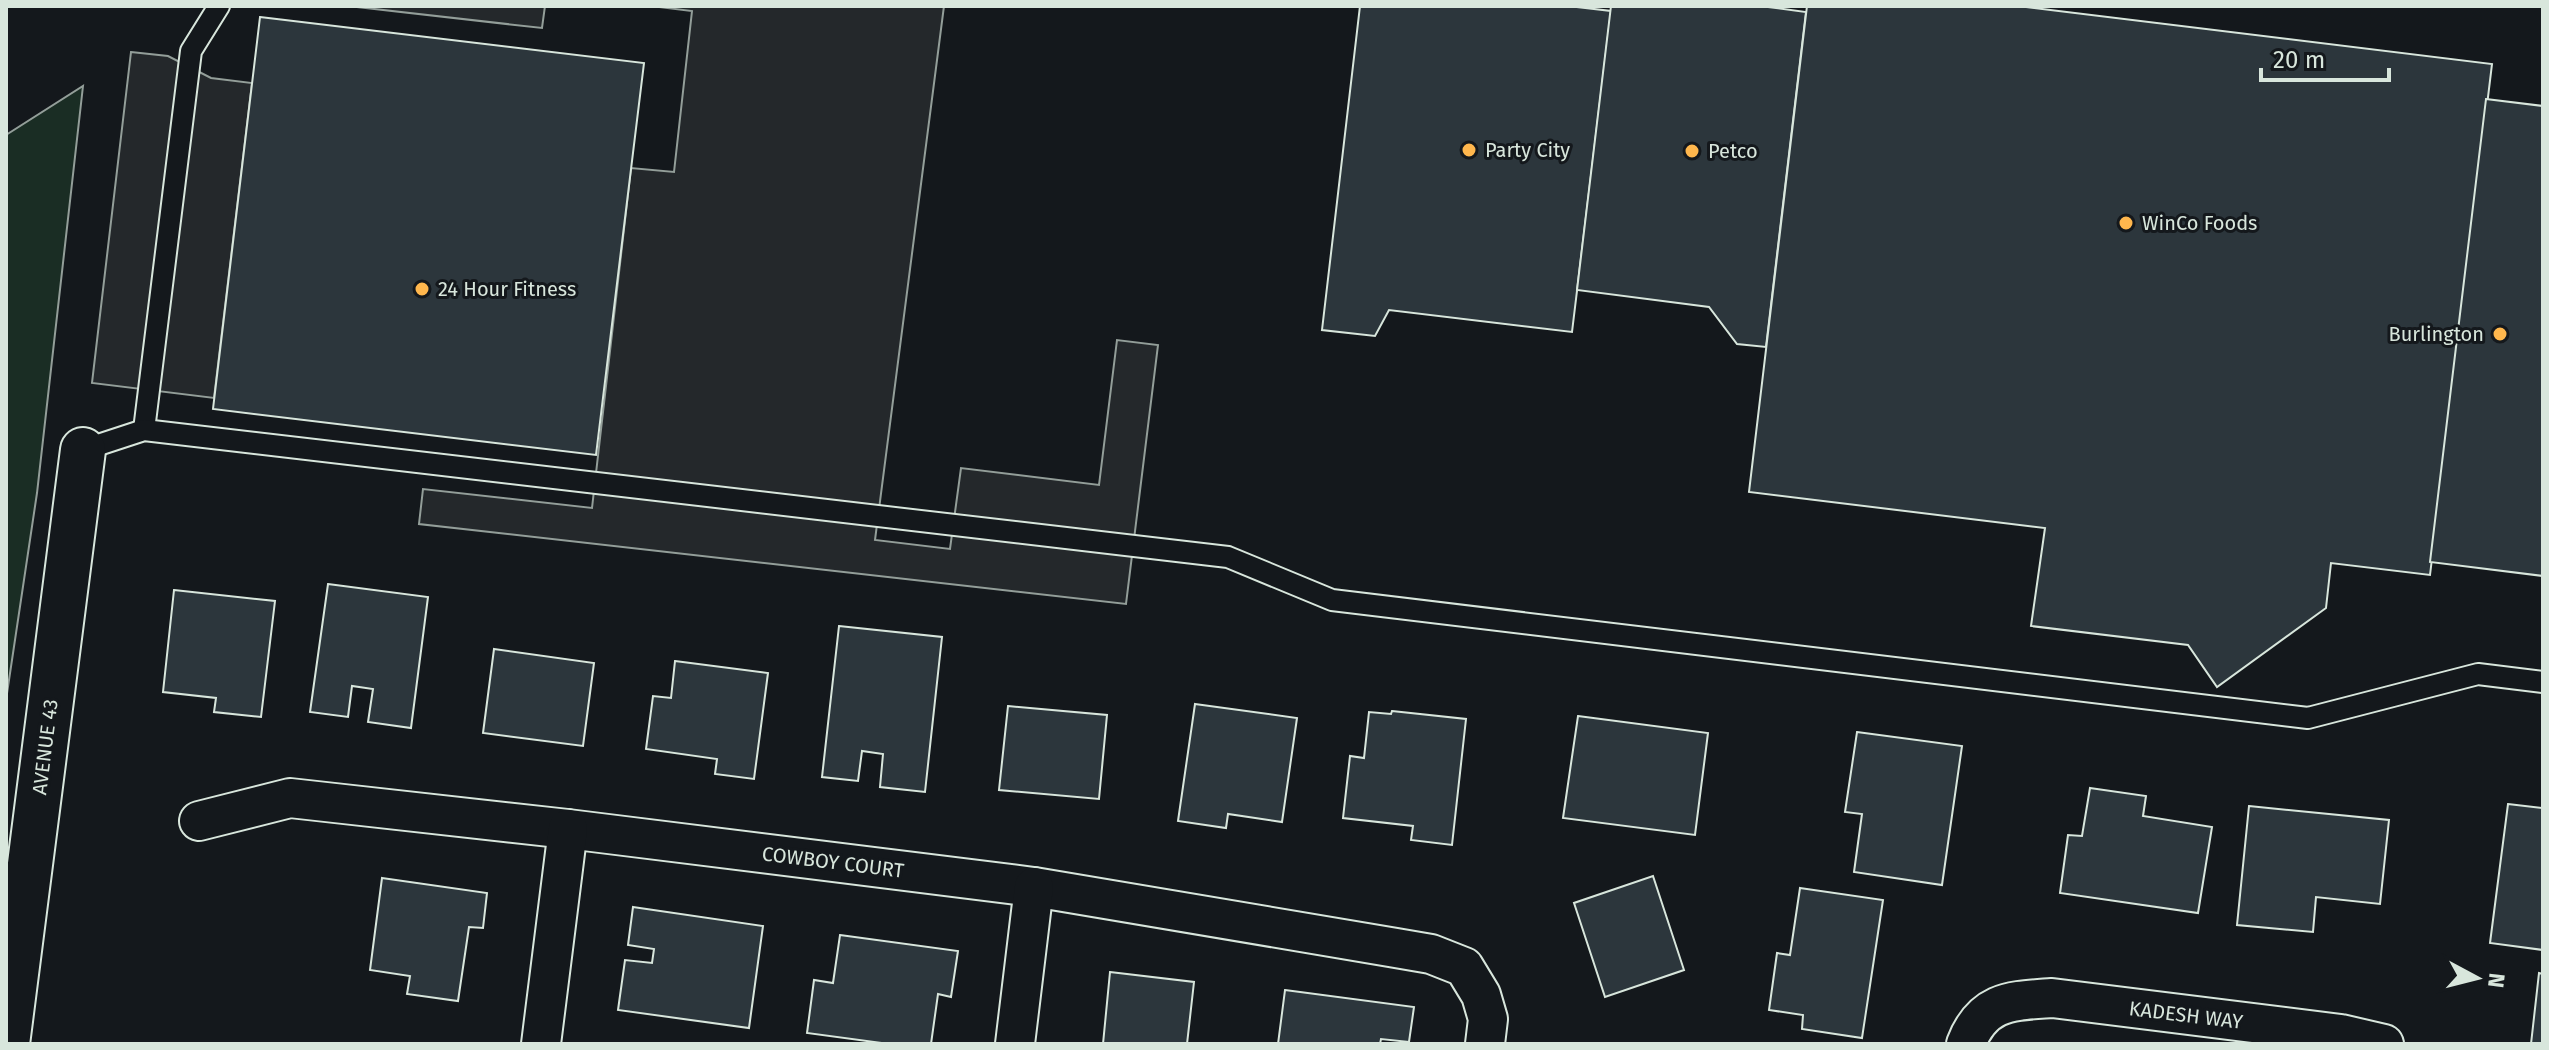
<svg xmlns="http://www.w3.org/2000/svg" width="2549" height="1050" viewBox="0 0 2549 1050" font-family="'Fira Sans',sans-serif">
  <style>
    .green { fill: #1a2d24; stroke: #939e99; stroke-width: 2 }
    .parking { fill: #24282b; stroke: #939e99; stroke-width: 2 }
    .building { fill: #2c363c; stroke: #d8e6dc; stroke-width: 2 }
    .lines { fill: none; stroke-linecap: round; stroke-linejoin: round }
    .lane-casing { stroke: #d8e6dc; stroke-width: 24 }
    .street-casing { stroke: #d8e6dc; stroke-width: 42 }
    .secondary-casing { stroke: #d8e6dc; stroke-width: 48 }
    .lane { stroke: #14181c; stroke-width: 20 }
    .street { stroke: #14181c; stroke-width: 38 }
    .secondary { stroke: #14181c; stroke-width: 44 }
    .poi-dot { fill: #ffb74d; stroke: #14181c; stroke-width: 3 }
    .labels { text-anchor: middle; stroke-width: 6; stroke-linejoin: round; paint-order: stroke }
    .poi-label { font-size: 20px; fill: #d8e6dc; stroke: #14181c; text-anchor: start }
    .street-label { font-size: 20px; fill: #d8e6dc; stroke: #14181c }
  </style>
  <rect width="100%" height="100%" fill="#14181c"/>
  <polygon class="green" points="83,86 37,493 6,700 6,135"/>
  <g class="parking">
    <polygon points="348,6 545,6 542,28"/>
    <polygon points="651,6 944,6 875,540 950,549 961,468 1099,485 1117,340 1158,345 1126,604 419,524 423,489 592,508 631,168 674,172 692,11"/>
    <polygon points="131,52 168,56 211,78 252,83 214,398 92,383"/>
  </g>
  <g class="building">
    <polygon points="1360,6 1568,6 1611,11 1572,332 1389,310 1375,336 1322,330"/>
    <polygon points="1611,6 1760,6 1806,12 1766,347 1737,344 1709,307 1577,290"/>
    <polygon points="1807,6 2018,6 2492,64 2430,575 2331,563 2326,608 2217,687 2188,645 2031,626 2045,528 1749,492"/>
    <polygon points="260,17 644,63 596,455 213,409"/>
    <polygon points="2486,99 2543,106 2543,576 2430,562"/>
    <polygon points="328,584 428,597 411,728 368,722 373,689 352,686 348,717 310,712"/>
    <polygon points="174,590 275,601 261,717 214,712 216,698 163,692"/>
    <polygon points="839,626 942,637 925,792 880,787 883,754 862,751 858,781 822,777"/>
    <polygon points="494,649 594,663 583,746 483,733"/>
    <polygon points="675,661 768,673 754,779 715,774 717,759 646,749 653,696 671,698"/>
    <polygon points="1195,704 1297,718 1282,822 1228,814 1226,828 1178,821"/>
    <polygon points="1008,706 1107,715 1099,799 999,790"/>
    <polygon points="1392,711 1466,719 1452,845 1411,840 1413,826 1343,818 1350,756 1364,758 1369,712 1391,714"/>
    <polygon points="1578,716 1708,733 1695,835 1563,818"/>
    <polygon points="1857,732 1962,746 1942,885 1854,872 1862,814 1845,812"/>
    <polygon points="2090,788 2146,796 2143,816 2212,827 2198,913 2060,893 2068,835 2082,836"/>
    <polygon points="2508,804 2543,808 2543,950 2490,943"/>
    <polygon points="2249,806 2389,820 2380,904 2316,897 2313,932 2237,925"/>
    <polygon points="1653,876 1684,970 1605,997 1574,903"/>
    <polygon points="382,878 487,893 483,928 469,927 458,1001 407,994 410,976 370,970"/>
    <polygon points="1800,888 1883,900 1862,1038 1802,1029 1803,1015 1769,1010 1777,953 1790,955"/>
    <polygon points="633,907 763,926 749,1028 618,1010 625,960 652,963 654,949 628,945"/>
    <polygon points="840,935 958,951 951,997 938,994 931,1044 889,1044 807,1033 814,980 833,983"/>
    <polygon points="1110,972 1194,982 1187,1044 1103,1044"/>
    <polygon points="2539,973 2543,974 2543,1044 2531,1044"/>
    <polygon points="1285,990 1414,1007 1409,1042 1381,1039 1380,1044 1278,1044"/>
  </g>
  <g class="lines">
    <defs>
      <g id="lane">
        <polyline points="144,430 191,51 219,6"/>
        <polyline points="83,450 144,430 1228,557 1332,600 2308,718 2478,674 2543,682"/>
      </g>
      <g id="street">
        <polyline points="199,821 290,798 568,829 1034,887 1396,948 1431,954 1464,967 1481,995 1488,1019 1485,1044"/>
        <polyline points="541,1044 568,829"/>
        <polyline points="1015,1044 1034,887"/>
        <path d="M1966 1044C1983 1000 2011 1001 2052 998L2341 1034 2384 1044"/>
      </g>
      <polyline id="secondary" points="7,1044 83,450"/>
    </defs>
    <use href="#lane" class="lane-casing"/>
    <use href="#street" class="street-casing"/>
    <use href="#secondary" class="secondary-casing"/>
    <use href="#lane" class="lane"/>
    <use href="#street" class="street"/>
    <use href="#secondary" class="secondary"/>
  </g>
  <g class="poi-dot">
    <circle cx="1469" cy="150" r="8"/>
    <circle cx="1692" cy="151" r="8"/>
    <circle cx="2126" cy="223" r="8"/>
    <circle cx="422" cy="289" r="8"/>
    <circle cx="2500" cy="334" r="8"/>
  </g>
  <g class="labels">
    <g class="poi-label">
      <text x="1485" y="157">Party City</text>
      <text x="1708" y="158">Petco</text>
      <text x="2142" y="230">WinCo Foods</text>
      <text x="438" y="296">24 Hour Fitness</text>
      <text x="2484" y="341" text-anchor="end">Burlington</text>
    </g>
    <g class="street-label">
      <text transform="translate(45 747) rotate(-83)" y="7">AVENUE 43</text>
      <text transform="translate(833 862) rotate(7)" y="7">COWBOY COURT</text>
      <text transform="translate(2186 1015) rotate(7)" y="7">KADESH WAY</text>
    </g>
  </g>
  <rect width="2549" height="1050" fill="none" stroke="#d8e6dc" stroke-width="16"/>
  <g transform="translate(2477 978) rotate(97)" stroke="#14181c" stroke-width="6" paint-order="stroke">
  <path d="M0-6L14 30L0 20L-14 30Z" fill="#d8e6dc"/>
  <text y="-12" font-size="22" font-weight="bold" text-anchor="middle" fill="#d8e6dc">N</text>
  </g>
  <path d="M2261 68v12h128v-12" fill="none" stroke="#d8e6dc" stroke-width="4"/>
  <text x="2273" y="68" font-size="24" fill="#d8e6dc" stroke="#14181c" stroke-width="6" paint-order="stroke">20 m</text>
</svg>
